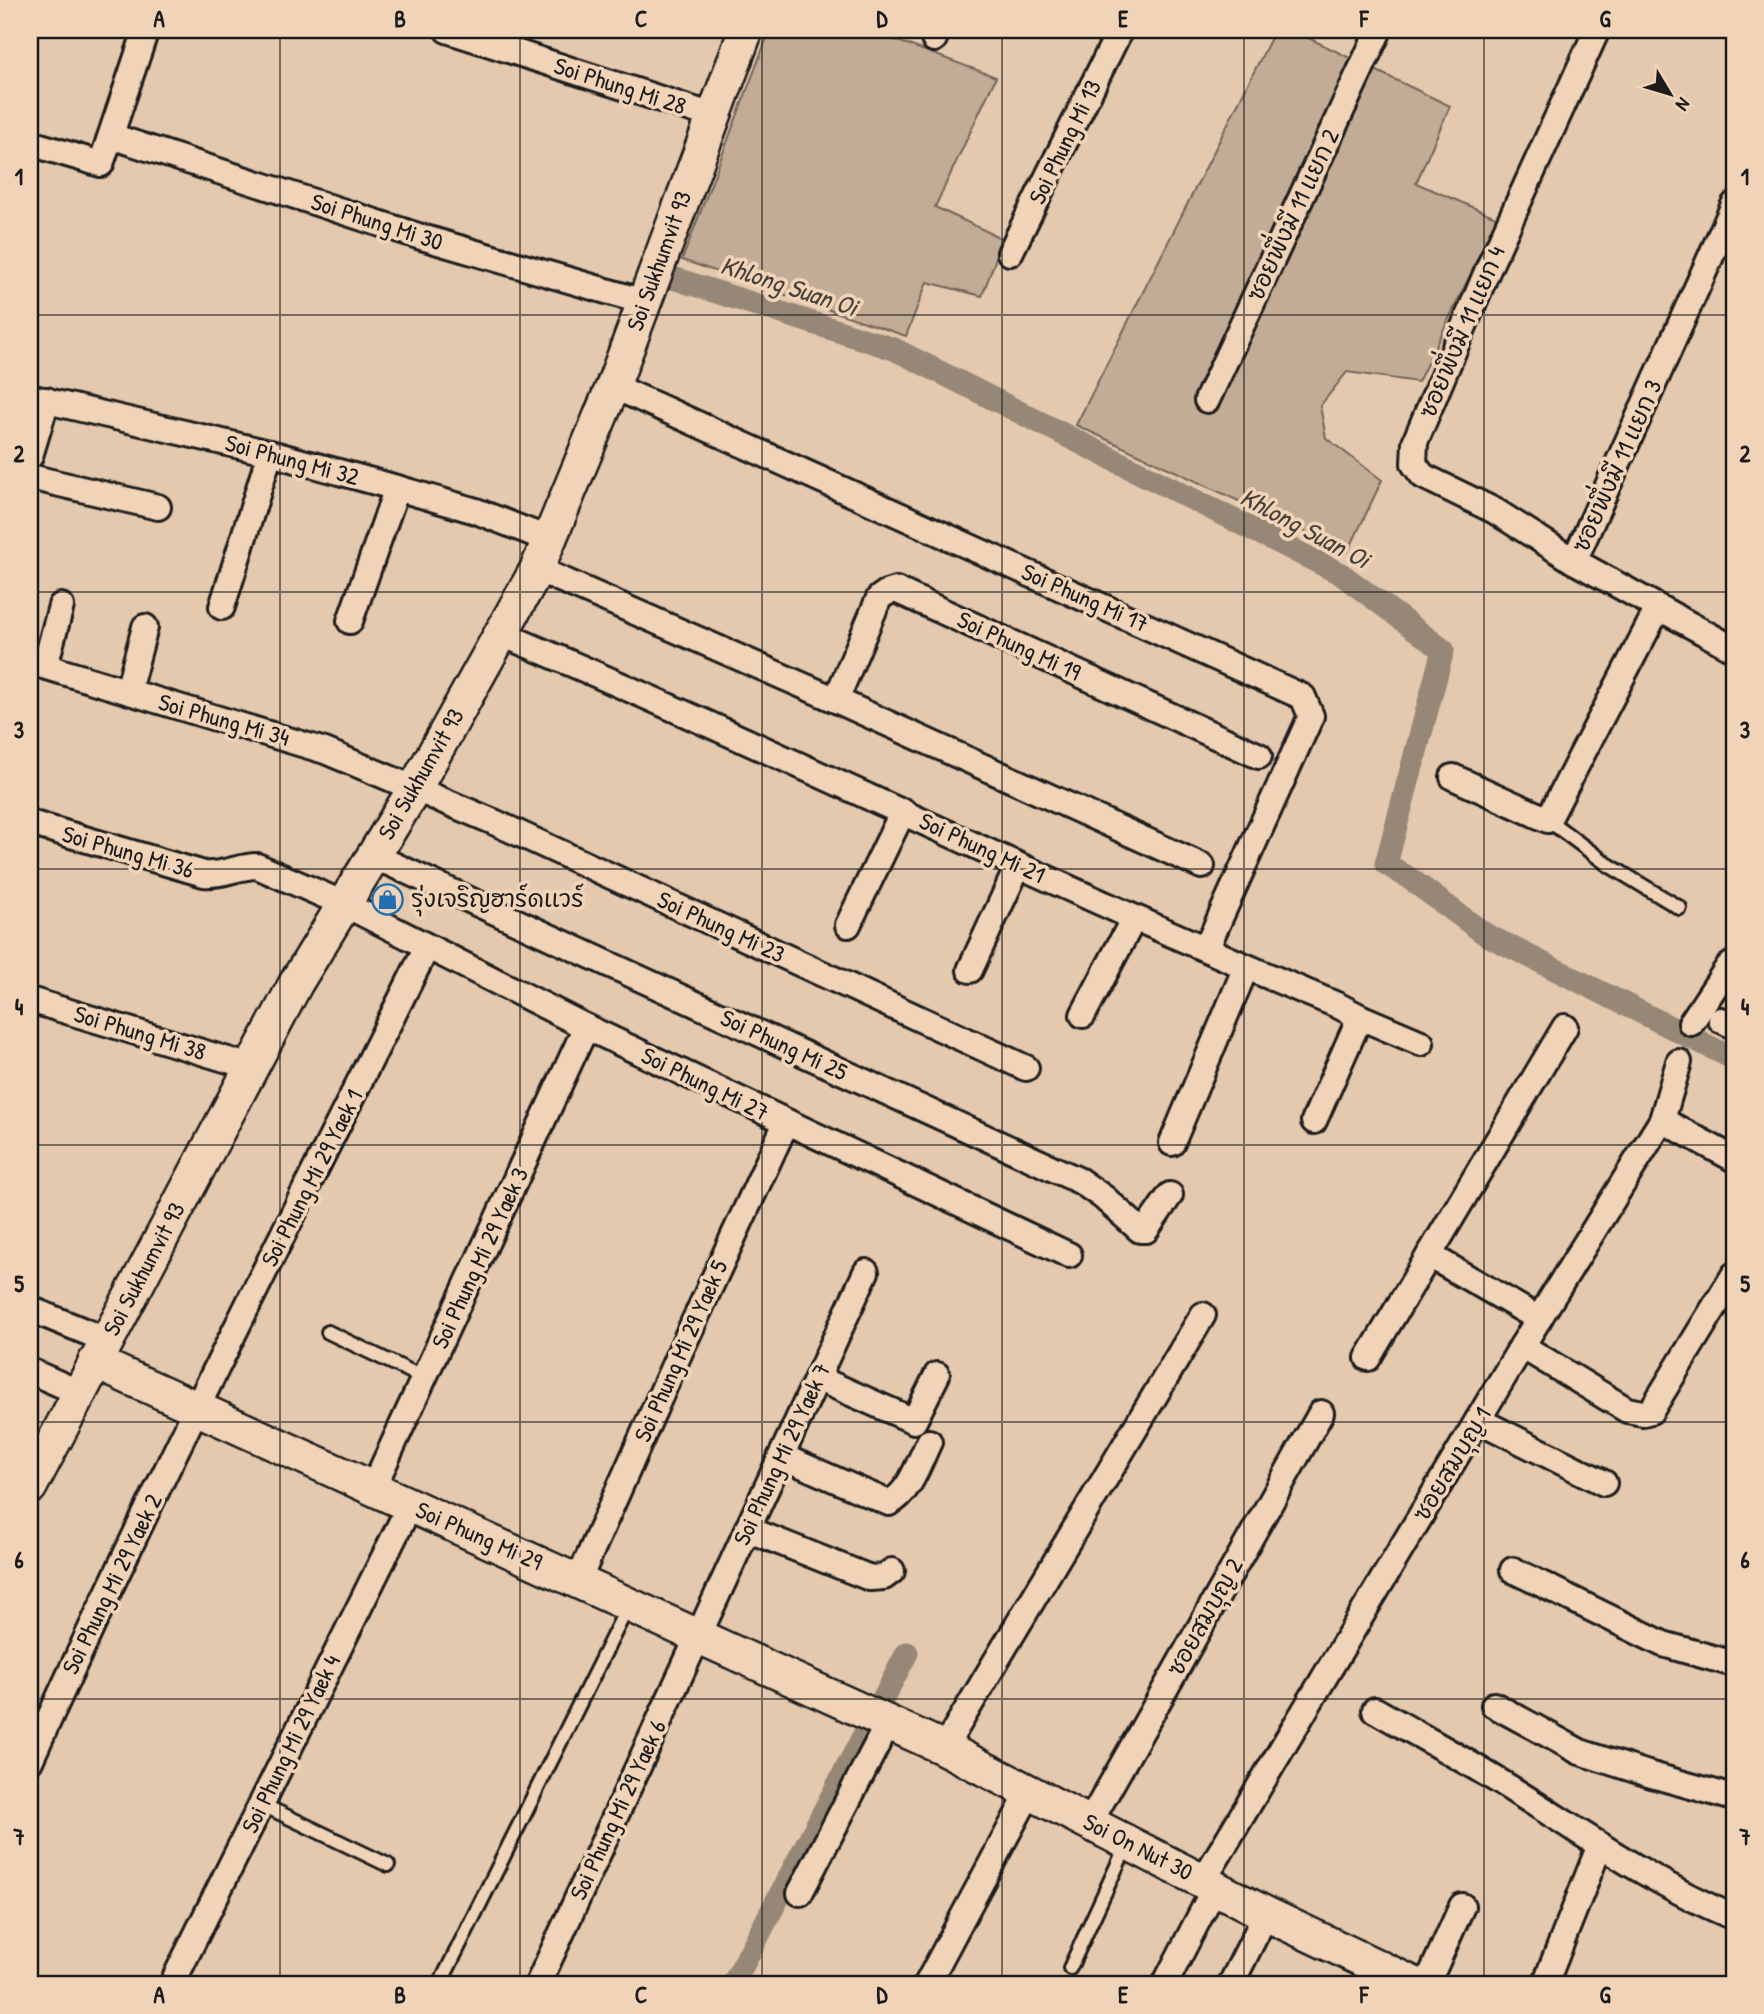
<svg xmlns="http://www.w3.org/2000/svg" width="1764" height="2014" viewBox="0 0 1764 2014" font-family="'Patrick Hand','Playpen Sans Thai',sans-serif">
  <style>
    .green { fill: #c3ac96; stroke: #706459; stroke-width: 2 }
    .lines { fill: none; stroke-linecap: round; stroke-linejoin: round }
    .canal { stroke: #978776; stroke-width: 23 }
    .lane-casing { stroke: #1c1c1c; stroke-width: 18 }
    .street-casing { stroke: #1c1c1c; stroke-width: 30 }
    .secondary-casing { stroke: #1c1c1c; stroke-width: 38 }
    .lane { stroke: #f1d4b8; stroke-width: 12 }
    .street { stroke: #f1d4b8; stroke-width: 24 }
    .secondary { stroke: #f1d4b8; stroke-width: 33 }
    .grid { fill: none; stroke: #1c1c1c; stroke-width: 2; stroke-opacity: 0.55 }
    .labels { text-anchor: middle; stroke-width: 7; stroke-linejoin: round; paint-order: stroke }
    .street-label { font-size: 24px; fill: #1c1c1c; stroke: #f1d4b8 }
    .poi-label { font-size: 24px; fill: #1c1c1c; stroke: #f1d4b8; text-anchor: start }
    .water-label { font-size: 26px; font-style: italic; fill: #47413c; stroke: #f1d4b8 }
    .neatline { fill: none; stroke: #1c1c1c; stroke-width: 2.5 }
    .grid-label { font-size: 23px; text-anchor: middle; font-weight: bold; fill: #1c1c1c }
  </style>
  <rect width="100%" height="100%" fill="#e4c9af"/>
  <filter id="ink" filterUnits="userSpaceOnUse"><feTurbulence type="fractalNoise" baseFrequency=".0143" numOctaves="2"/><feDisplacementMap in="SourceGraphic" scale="14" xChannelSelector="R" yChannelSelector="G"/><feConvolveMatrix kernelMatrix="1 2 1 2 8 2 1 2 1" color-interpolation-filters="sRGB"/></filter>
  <g filter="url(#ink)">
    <g class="green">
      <polygon points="770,30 868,30 996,77 935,207 1003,239 982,296 927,282 906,336 682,260"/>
      <polygon points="1275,30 1292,30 1450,106 1416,183 1498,218 1418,382 1347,372 1320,406 1326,438 1382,480 1348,552 1076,425"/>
    </g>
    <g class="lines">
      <g class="canal">
        <polyline points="676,279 894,349 1341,574 1443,650 1386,864 1409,878 1485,934 1734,1059"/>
        <polyline points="733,1984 907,1653"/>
      </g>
      <defs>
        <g id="lane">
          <polyline points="1548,820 1607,864 1680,908"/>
          <polyline points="328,1332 424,1378"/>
          <polyline points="261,1804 388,1865"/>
          <polyline points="1070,1968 1128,1842"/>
          <polyline points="440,1984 629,1604"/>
        </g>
        <g id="street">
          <polyline points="447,30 713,116"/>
          <polyline points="934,39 938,30"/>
          <polyline points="111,136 418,236 644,302"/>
          <polyline points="30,143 101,164 146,30"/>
          <polyline points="1734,205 1574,561 1734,649"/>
          <polyline points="1010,253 1120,30"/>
          <polyline points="613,386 1303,697 1311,716 1206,949"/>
          <polyline points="30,397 270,453 397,488 476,511 550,540"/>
          <polyline points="1207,400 1379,30"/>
          <polyline points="30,456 47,400"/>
          <polyline points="30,477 158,507"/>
          <polyline points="1574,561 1495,511 1423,476 1414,464 1415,442 1489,267 1597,30"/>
          <polyline points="537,569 836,700 1202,866"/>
          <polyline points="222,607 270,453"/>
          <polyline points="350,621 397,488"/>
          <path d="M502 634C782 752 1055 888 1337 1005L1360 1017 1314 1121"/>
          <polyline points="30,662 325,751 494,822 1026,1068"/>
          <polyline points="45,666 61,606"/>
          <polyline points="128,691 145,627"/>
          <polyline points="836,700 879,598 886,593 896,590 1259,756"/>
          <polyline points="1453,777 1548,820 1658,608"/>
          <path d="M30 823 204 874C222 876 238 866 257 866L344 904 586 1027 1069 1255"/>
          <polyline points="374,856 1080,1181 1103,1197 1140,1230 1146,1230 1170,1195"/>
          <polyline points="848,925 903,811"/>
          <polyline points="970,970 1018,866"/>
          <polyline points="30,1000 251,1067"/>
          <polyline points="1083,1015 1134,918"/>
          <polyline points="1360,1017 1421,1043"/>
          <polyline points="1721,1020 1734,1026"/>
          <polyline points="1691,1023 1728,967 1734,963"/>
          <polyline points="1662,1120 1679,1062"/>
          <polyline points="1172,1143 1246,967"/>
          <polyline points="1429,1255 1539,1319"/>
          <polyline points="30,1309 106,1340"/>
          <polyline points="1522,1346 1627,1410 1643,1413 1651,1411 1734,1275"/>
          <polyline points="1368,1358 1565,1027"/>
          <polyline points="30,1371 80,1393"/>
          <polyline points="817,1378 914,1421 937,1375"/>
          <polyline points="1478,1420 1604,1483"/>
          <path d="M781 1456 889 1503C910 1493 919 1462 929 1442"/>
          <polyline points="373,1488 586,1027"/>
          <polyline points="747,1529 870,1578 884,1577 892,1571"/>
          <polyline points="1513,1570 1663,1644 1734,1664"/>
          <polyline points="578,1581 679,1354 786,1123"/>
          <polyline points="1494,1705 1580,1752 1648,1774 1734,1798"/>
          <path d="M1375 1710C1422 1737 1471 1763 1518 1793 1585 1835 1661 1888 1734 1917"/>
          <polyline points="944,1748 1203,1315"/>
          <path d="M30 1761C154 1486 292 1217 427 947"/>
          <polyline points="1090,1822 1321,1413"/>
          <polyline points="1203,1881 1522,1346 1662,1120 1734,1159"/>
          <polyline points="800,1893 888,1723"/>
          <polyline points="172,1984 410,1505"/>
          <polyline points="538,1984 866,1272"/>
          <polyline points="927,1984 1029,1793"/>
          <polyline points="1165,1984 1215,1887"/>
          <polyline points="1231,1984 1266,1914"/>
          <polyline points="1427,1984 1462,1906"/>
          <polyline points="1545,1984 1600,1845"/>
        </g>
        <g id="secondary">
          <polyline points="95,1362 944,1748 1266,1914 1414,1984"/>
          <polyline points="30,1487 296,983 415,788 537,569 613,386 746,30"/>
        </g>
      </defs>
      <use href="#lane" class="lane-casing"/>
      <use href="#street" class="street-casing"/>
      <use href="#secondary" class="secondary-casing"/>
      <use href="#lane" class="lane"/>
      <use href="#street" class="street"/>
      <use href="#secondary" class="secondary"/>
    </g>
  </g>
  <path class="grid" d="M280 30V1984M520 30V1984M762 30V1984M1002 30V1984M1244 30V1984M1484 30V1984M30 315H1734M30 592H1734M30 869H1734M30 1145H1734M30 1422H1734M30 1699H1734"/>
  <defs>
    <symbol id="shop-ring" viewBox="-11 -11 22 22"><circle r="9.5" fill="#f1d4b8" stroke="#1f6fb2" stroke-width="1.5"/><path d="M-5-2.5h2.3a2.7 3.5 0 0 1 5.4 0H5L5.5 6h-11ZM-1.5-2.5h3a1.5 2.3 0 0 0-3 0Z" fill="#1f6fb2"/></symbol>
  </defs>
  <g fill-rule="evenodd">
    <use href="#shop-ring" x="370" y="882" width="35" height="35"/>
  </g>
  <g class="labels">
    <g class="street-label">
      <text transform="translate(620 86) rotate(18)" y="8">Soi Phung Mi 28</text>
      <text transform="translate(1065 142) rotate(-64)" y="8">Soi Phung Mi 13</text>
      <text transform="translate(1293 215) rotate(-65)" y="8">ซอยพึ่งมี 11 แยก 2</text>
      <text transform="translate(377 222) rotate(18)" y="8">Soi Phung Mi 30</text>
      <text transform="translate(659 261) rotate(-70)" y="8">Soi Sukhumvit 93</text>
      <text transform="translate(1462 332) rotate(-67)" y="8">ซอยพึ่งมี 11 แยก 4</text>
      <text transform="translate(292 460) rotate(15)" y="8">Soi Phung Mi 32</text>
      <text transform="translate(1617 466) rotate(-66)" y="8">ซอยพึ่งมี 11 แยก 3</text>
      <text transform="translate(1085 598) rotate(24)" y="8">Soi Phung Mi 17</text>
      <text transform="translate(1019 646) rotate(25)" y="8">Soi Phung Mi 19</text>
      <text transform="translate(224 720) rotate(16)" y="8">Soi Phung Mi 34</text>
      <text transform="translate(421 774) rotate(-60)" y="8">Soi Sukhumvit 93</text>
      <text transform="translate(982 848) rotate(25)" y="8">Soi Phung Mi 21</text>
      <text transform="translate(128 852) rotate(16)" y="8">Soi Phung Mi 36</text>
      <text transform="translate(721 927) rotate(25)" y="8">Soi Phung Mi 23</text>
      <text transform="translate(140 1033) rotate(17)" y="8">Soi Phung Mi 38</text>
      <text transform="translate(784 1045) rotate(25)" y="8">Soi Phung Mi 25</text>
      <text transform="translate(705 1084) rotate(26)" y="8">Soi Phung Mi 27</text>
      <text transform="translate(312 1178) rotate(-63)" y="8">Soi Phung Mi 29 Yaek 1</text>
      <text transform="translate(480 1258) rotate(-65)" y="8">Soi Phung Mi 29 Yaek 3</text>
      <text transform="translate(144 1269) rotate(-62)" y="8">Soi Sukhumvit 93</text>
      <text transform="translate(681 1351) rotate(-66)" y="8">Soi Phung Mi 29 Yaek 5</text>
      <text transform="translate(782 1454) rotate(-65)" y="8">Soi Phung Mi 29 Yaek 7</text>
      <text transform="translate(1452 1464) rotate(-59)" y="8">ซอยสมบุญ 1</text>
      <text transform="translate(479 1536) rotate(24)" y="8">Soi Phung Mi 29</text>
      <text transform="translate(112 1584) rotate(-64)" y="8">Soi Phung Mi 29 Yaek 2</text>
      <text transform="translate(1205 1617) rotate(-61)" y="8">ซอยสมบุญ 2</text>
      <text transform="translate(291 1744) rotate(-64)" y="8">Soi Phung Mi 29 Yaek 4</text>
      <text transform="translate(618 1810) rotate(-65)" y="8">Soi Phung Mi 29 Yaek 6</text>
      <text transform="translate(1138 1847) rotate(27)" y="8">Soi On Nut 30</text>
    </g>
    <g class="poi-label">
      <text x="411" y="907">รุ่งเจริญฮาร์ดแวร์</text>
    </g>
    <g class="water-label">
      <text transform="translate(789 286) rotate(18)" y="9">Khlong Suan Oi</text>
      <text transform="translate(1305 528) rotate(28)" y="9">Khlong Suan Oi</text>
    </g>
  </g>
  <rect width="1764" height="2014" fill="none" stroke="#f1d4b8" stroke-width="77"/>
  <g transform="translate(1670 94) rotate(128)" stroke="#f1d4b8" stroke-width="5" paint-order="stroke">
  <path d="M0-5L12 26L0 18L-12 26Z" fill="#1c1c1c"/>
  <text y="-10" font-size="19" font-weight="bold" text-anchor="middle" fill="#1c1c1c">N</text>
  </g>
  <rect x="38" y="38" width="1688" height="1938" class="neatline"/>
  <g class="grid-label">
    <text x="159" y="27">A</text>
    <text x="400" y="27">B</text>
    <text x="641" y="27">C</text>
    <text x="882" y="27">D</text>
    <text x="1123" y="27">E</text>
    <text x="1364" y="27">F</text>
    <text x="1605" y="27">G</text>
    <text x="19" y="185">1</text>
    <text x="1745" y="185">1</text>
    <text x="19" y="462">2</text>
    <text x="1745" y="462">2</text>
    <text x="19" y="738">3</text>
    <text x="1745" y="738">3</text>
    <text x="19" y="1015">4</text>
    <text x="1745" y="1015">4</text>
    <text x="19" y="1292">5</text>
    <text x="1745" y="1292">5</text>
    <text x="19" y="1568">6</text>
    <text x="1745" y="1568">6</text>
    <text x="19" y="1845">7</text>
    <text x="1745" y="1845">7</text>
    <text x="159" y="2003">A</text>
    <text x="400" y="2003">B</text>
    <text x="641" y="2003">C</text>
    <text x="882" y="2003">D</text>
    <text x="1123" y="2003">E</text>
    <text x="1364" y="2003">F</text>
    <text x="1605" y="2003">G</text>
  </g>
</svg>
